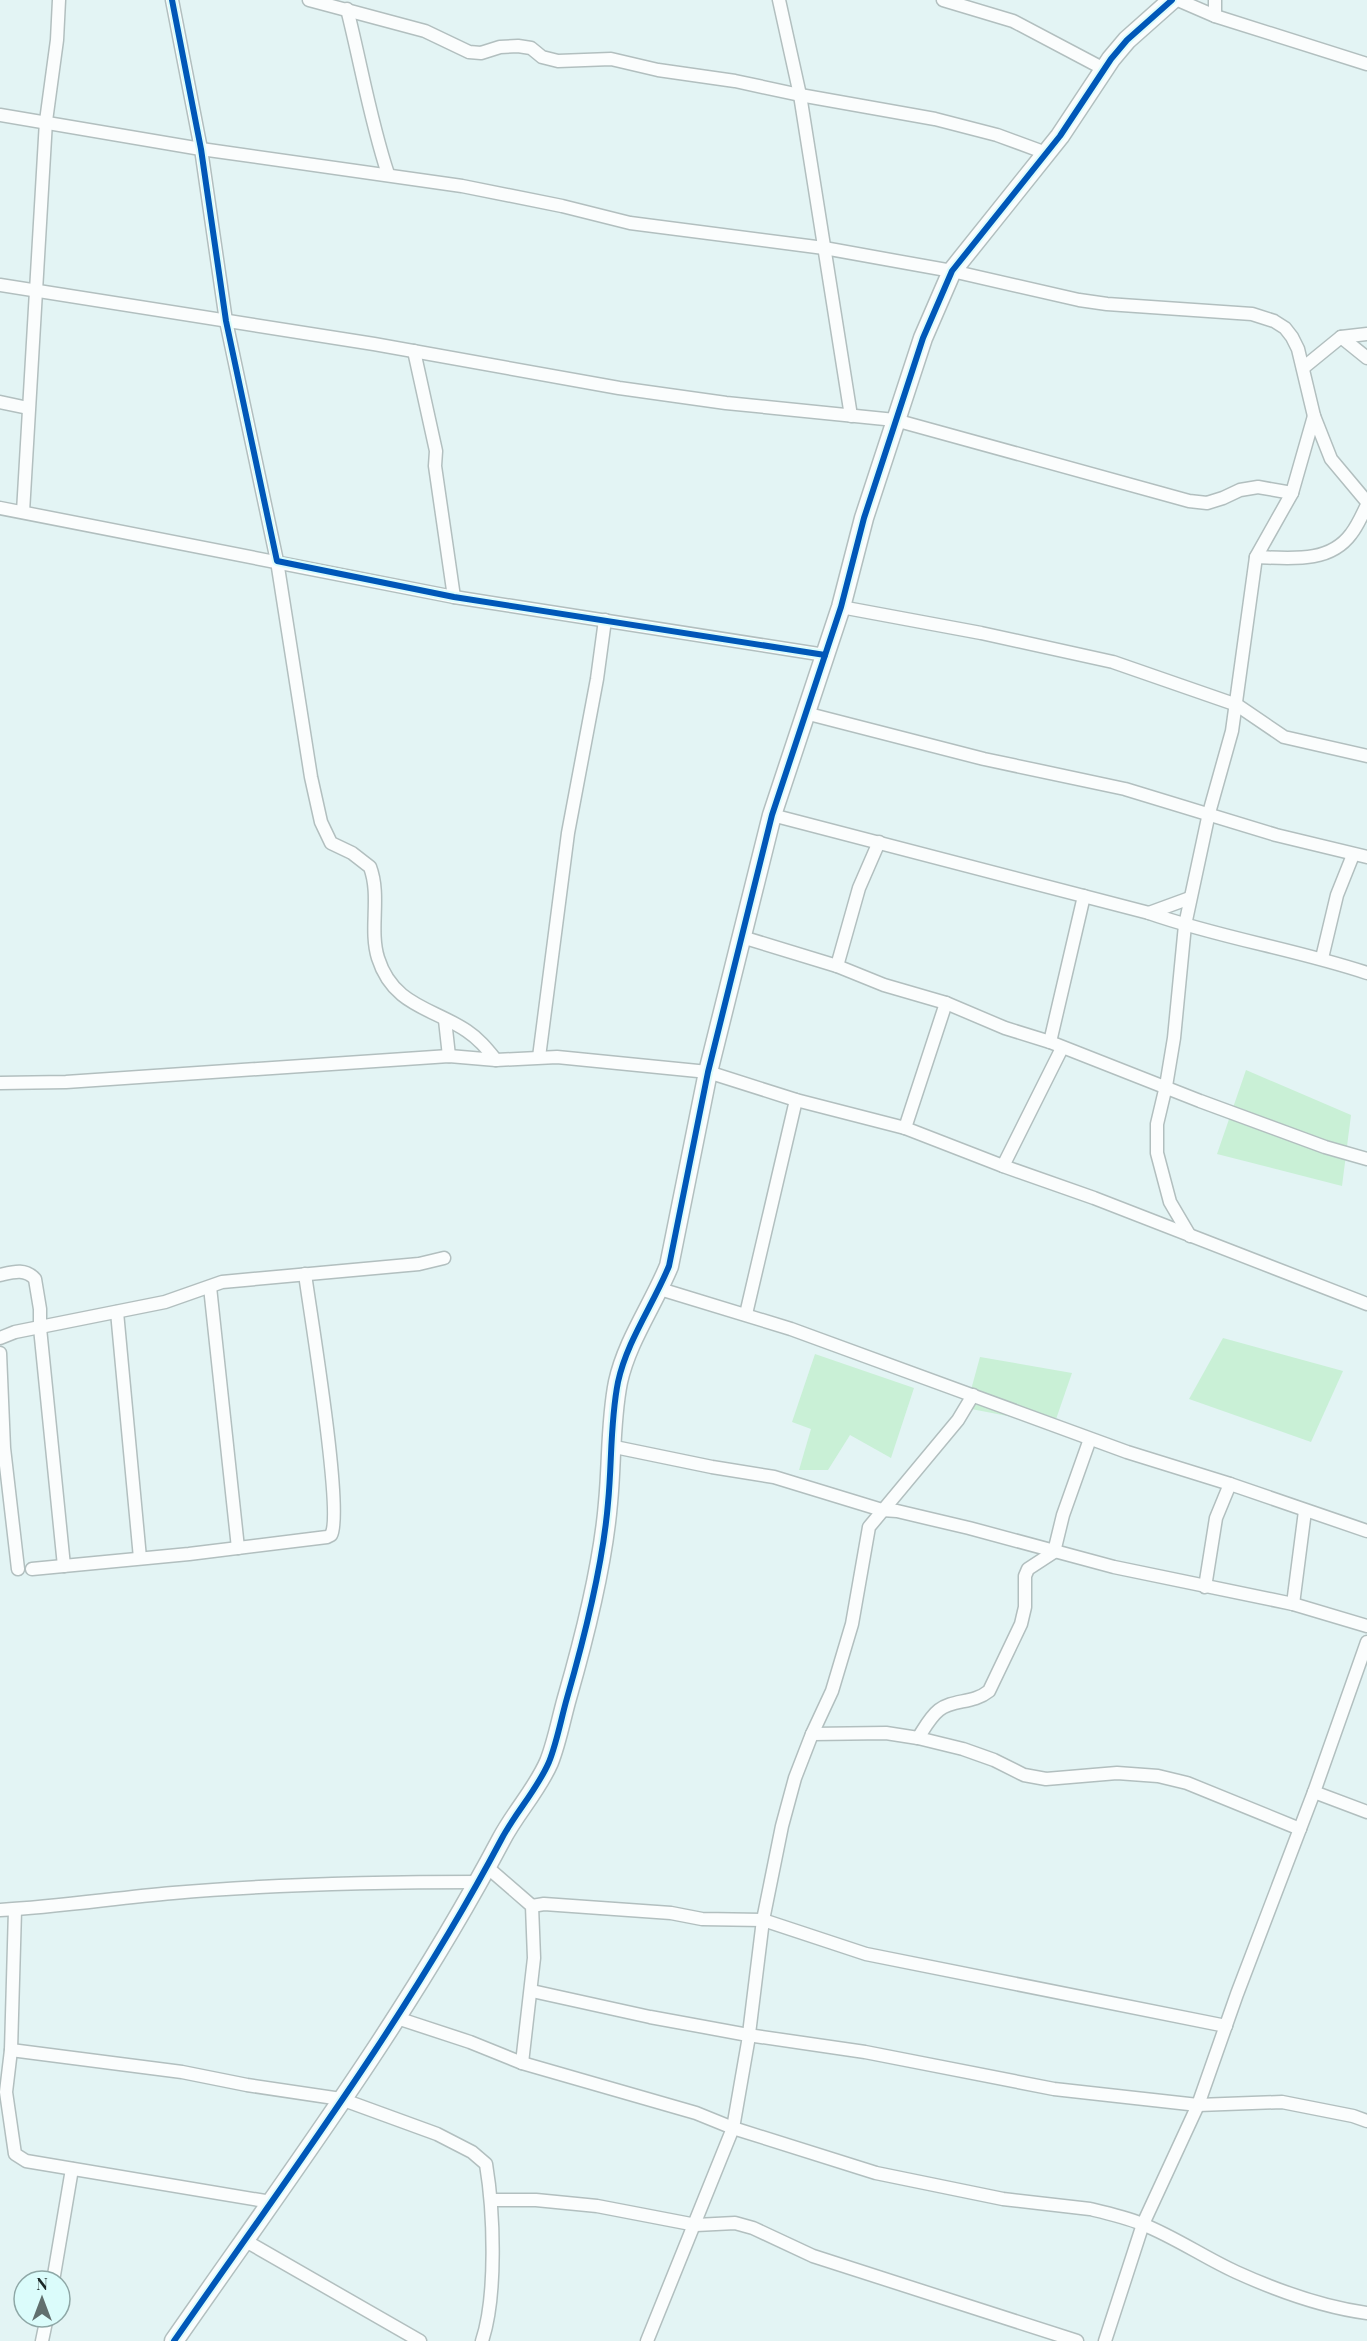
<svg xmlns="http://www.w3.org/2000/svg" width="1367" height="2341" viewBox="0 0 1367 2341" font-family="'Playfair Display',serif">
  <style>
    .green { fill: #c9f0d6 }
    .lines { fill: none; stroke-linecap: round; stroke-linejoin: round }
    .street-casing { stroke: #b2bfbf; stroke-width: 15 }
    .secondary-casing { stroke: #b2bfbf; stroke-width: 21 }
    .street { stroke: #fbfdfd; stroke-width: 12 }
    .secondary { stroke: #fbfdfd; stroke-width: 18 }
    .cycleway-casing { stroke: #dbfcfb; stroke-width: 10 }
    .cycleway { stroke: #0057b8; stroke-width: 6 }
  </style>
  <rect width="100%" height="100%" fill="#e3f4f4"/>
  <g class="green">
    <polygon points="1246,1070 1351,1115 1342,1186 1217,1154"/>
    <polygon points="1223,1338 1343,1371 1311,1442 1189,1399"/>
    <polygon points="815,1354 914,1388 891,1458 850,1435 828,1470 799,1470 811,1429 792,1422"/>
    <polygon points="980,1357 1072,1373 1054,1425 966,1408"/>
  </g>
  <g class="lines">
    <defs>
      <g id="street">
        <path d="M172 0 201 149 226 321 277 561 311 777 321 822 331 843 352 853 370 867C381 896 369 929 378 958 393 1006 433 1008 467 1031 479 1039 487 1049 496 1060"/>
        <polyline points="309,0 425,31 469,52 481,53 500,47 518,46 531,48 542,57 558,61 611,59 658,70 735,81 800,95 935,119 997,135 1046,153"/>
        <polyline points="779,0 800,95 851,416"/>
        <polyline points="943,0 1013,21 1104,69"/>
        <polyline points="1178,0 1215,16 1367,64"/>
        <polyline points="1215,0 1215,16"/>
        <path d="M347 9C361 64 370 120 388 174"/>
        <polyline points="0,115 201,149 462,186 562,206 630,223 824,248 952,271 1079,300 1107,304 1252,314 1274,321 1285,328 1292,337 1298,349 1314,416 1331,459 1367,502"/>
        <polyline points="0,285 374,344 619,388 726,403 895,420 1189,501 1207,503 1223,498 1240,490 1258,487 1292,493"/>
        <polyline points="1341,337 1367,358"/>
        <polyline points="414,351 436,451 435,466 454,597"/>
        <polyline points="1303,368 1341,337 1367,334"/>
        <polyline points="0,402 28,408"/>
        <polyline points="0,508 454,597 825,655"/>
        <polyline points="23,512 46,121 57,40 59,0"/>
        <path d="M1256 557C1289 558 1329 564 1351 534 1358 525 1362 515 1367 505"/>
        <polyline points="841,607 981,633 1113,662 1237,705 1284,737 1367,756"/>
        <polyline points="805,713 984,759 1125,789 1276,835 1367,857"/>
        <path d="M772 815 1149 913C1220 938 1295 949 1367 973"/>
        <polyline points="1149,913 1190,898"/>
        <polyline points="742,937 837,966 884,985 946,1003 1005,1028 1050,1042 1200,1101 1325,1147 1367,1159"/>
        <polyline points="1322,958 1337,895 1353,855"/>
        <polyline points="837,966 859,888 879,842"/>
        <polyline points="445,1020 449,1056"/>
        <polyline points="1050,1042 1084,896"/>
        <polyline points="539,1057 568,833 597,679 605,620"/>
        <polyline points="0,1083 66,1082 449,1056 496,1060 557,1057 708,1072 796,1100 905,1128 1003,1166 1094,1198 1367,1304"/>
        <polyline points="905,1128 946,1003"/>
        <polyline points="1003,1166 1062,1048"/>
        <polyline points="1190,1236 1170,1202 1157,1153 1157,1124 1166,1086 1174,1038 1185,925 1209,813 1232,731 1256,557 1292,493 1314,416"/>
        <path d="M0 1275C13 1272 25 1268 35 1279L40 1309V1328L64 1566"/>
        <polyline points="210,1287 238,1548"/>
        <polyline points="660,1289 791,1329 1127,1452 1230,1484 1367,1531"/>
        <polyline points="117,1312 140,1558"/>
        <polyline points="746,1314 796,1100"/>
        <polyline points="0,1338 15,1332 165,1302 222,1282 419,1264 444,1258"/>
        <polyline points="0,1353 4,1448 18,1569"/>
        <polyline points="610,1446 712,1467 774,1477 882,1510 897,1511 969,1528 1114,1567 1293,1604 1367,1626"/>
        <path d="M32 1569 189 1554 327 1537 331 1535C344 1513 310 1312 305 1274"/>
        <polyline points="1205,1587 1216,1518 1230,1484"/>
        <polyline points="1293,1604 1305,1511"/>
        <polyline points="812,1734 886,1733 918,1738 963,1749 994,1760 1024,1775 1046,1779 1117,1773 1158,1776 1187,1783 1300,1829"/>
        <path d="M918 1738C924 1729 930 1717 939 1710 953 1699 973 1704 989 1691L1021 1624 1025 1607V1576L1028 1569 1054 1552 1063 1515 1090 1439"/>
        <polyline points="1314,1792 1367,1812"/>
        <polyline points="487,1867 532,1906 534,1958 522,2063"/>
        <polyline points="532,1906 544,1904 671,1913 702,1919 763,1920 866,1954 1226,2026"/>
        <path d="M0 1910C58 1907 115 1898 173 1893 275 1884 378 1882 480 1882"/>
        <polyline points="15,1910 11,2050 6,2092 15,2154 26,2161 271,2202"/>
        <polyline points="532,1991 650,2017 748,2035 865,2052 1054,2089 1198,2105 1282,2102 1353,2116 1367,2121"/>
        <path d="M397 2018 470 2042 522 2063 696 2113 733 2128 876 2173 1003 2199 1090 2209C1107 2213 1125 2217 1142 2224 1175 2237 1205 2258 1236 2272 1278 2291 1322 2307 1367 2313"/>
        <path d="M11 2050 182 2072 247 2085 341 2099 437 2134 472 2152 486 2164C494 2212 497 2296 482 2341"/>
        <polyline points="491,2200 536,2200 597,2206 696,2225 735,2223 753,2228 813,2256 1077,2341"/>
        <polyline points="244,2240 420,2341"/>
        <polyline points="53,2281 72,2169"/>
        <polyline points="42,2341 47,2317"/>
        <polyline points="647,2341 733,2128 748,2042 763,1920 782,1826 795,1778 812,1734 832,1691 852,1624 869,1527 958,1420 973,1395"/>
        <polyline points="1105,2341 1143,2224 1198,2105 1237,1994 1314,1792 1367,1642"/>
      </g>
      <path id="secondary" d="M174 2341C288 2177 408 2016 501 1840 515 1813 537 1790 549 1762 557 1742 561 1719 567 1698 584 1639 603 1564 608 1503 612 1463 610 1422 618 1382 627 1341 653 1305 669 1266L708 1072 772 815 841 607 864 518 923 338 952 271 1060 136 1111 59 1127 40 1172 0"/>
    </defs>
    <use href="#street" class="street-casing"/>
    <use href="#secondary" class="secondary-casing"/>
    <use href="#street" class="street"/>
    <use href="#secondary" class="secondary"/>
    <defs>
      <g id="cycleway">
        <polyline points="172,0 201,149 226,321 277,561 454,597 825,655"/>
        <path d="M174 2341C288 2177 408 2016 501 1840 515 1813 537 1790 549 1762 557 1742 561 1719 567 1698 584 1639 603 1564 608 1503 612 1463 610 1422 618 1382 627 1341 653 1305 669 1266L708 1072 772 815 841 607 864 518 923 338 952 271 1060 136 1111 59 1127 40 1172 0"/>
      </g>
    </defs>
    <use href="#cycleway" class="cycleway-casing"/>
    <use href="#cycleway" class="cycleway"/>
  </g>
  <g transform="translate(42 2299)"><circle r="28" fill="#dbfcfb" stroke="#8ea7a6" stroke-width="1.5"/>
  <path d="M0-4.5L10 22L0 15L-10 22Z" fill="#616f6e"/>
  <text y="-9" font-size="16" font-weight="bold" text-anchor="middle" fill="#1b2726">N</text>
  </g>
</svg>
